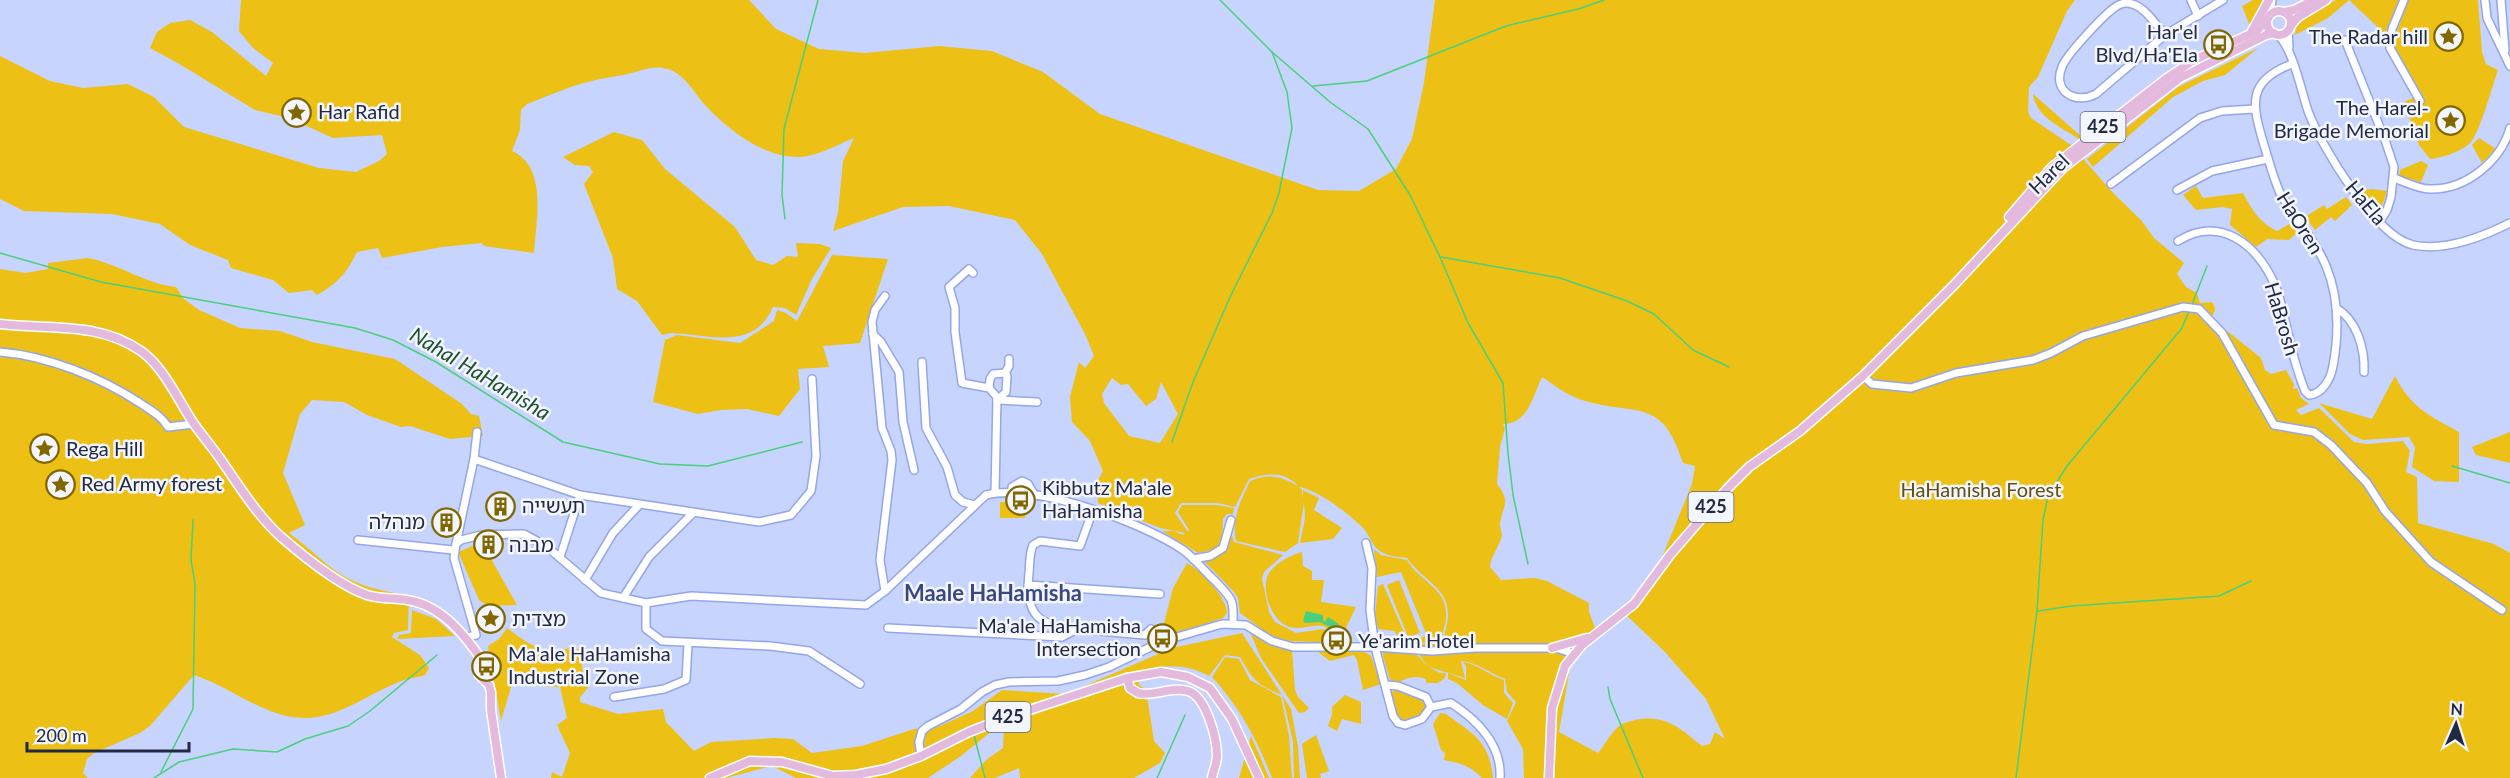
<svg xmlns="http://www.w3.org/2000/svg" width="2510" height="778" viewBox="0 0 2510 778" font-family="Lato,'Noto Sans Hebrew',sans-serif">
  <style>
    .green { fill: #ecc015; fill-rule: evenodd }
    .water { fill: #4bcf7a }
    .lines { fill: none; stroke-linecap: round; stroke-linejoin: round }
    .stream { stroke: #4bcf7a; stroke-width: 1.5 }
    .minor-casing { stroke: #94a6e8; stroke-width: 10 }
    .major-casing { stroke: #fff; stroke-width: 11 }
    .minor { stroke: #fff; stroke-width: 7 }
    .major { stroke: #e4b9de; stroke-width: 8 }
    .labels { text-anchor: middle; stroke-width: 5; stroke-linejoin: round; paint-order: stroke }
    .shield { fill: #f4f6fd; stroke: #61667b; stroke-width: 1.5 }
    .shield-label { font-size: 18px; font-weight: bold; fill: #222943 }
    .poi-label { font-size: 20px; fill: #222943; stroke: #f4f6fd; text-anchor: start }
    .street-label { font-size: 20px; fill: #222943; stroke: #f4f6fd }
    .park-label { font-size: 20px; fill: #614f13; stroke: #f4f6fd }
    .water-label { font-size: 21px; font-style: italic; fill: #1e512f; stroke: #f4f6fd }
    .quarter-label { font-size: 22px; font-weight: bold; fill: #3a4882; stroke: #f4f6fd }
  </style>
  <rect width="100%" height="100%" fill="#c7d4fd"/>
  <g class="green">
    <path d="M241 0H749L776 29 819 49 865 53 939 46 992 51 1043 72 1100 114 1318 190 1359 191 1396 169 1412 139 1424 83 1435 0H2075L2067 11 2038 77 2029 87 2028 112 2031 118 2071 145 2114 194 2141 220 2154 238 2184 263 2177 274 2186 287 2197 293 2200 303 2212 302C2217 309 2215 311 2211 318L2261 358 2265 370 2271 374 2286 370 2294 384 2293 389 2297 388 2301 398 2309 404 2296 410 2301 415 2319 408 2354 442 2367 444 2403 441 2410 451 2406 472 2417 477 2418 523 2494 544 2510 553V778H1524L1523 749 1507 721 1516 702 1507 692 1505 679C1491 674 1477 662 1461 661L1465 678 1429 667 1440 673H1446L1445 678 1438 683H1426V679C1416 675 1407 677 1398 683L1390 680 1383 656V651L1417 655 1429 667 1420 656 1418 644 1443 643C1444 634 1448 624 1448 615 1449 588 1420 578 1407 558 1398 557 1387 556 1380 551 1371 545 1371 537 1364 529 1351 515 1318 490 1299 487L1302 490 1303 499V490L1319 498 1314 510 1342 528 1333 539 1300 543 1305 518 1304 502 1298 543 1285 552 1236 541C1231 519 1241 500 1250 481 1269 473 1281 476 1298 486 1285 471 1266 473 1249 479L1235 507 1218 503H1181L1175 513 1188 532 1189 530 1178 512 1182 505H1217L1234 508 1233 514H1227L1223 519 1222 544 1212 550 1198 553 1162 531H1174L1183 535 1185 533 1160 528 1098 503 1097 482 1103 471 1090 441 1072 422 1070 397 1079 362 1085 368 1094 356 1085 334 1042 254 1015 220 949 206 903 207 833 231 838 213 843 161 854 138C837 145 816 157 798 157 761 157 728 129 704 104 694 92 684 74 668 69 653 64 638 72 623 75 613 77 602 78 592 81 570 86 548 96 527 104L521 110 520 130 512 151C548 167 536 221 534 253L484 246 482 243 442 247 382 258 378 248 357 252C346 274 338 283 317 295L312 290 289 293 273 280 231 268 228 260 190 245 160 224 112 214 24 211 0 199V56L50 81 83 88 128 84 154 97 184 127 319 168 356 172 379 161 387 154 382 135 333 138 289 118 255 110 176 62 150 48 157 32 170 23 190 20 212 32 266 76 273 63 253 48 239 31ZM1542 377C1556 386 1566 395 1582 400 1636 417 1662 395 1683 463L1695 466 1692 484 1661 560 1622 611 1665 652 1706 699 1725 739 1715 732 1710 744 1702 746C1679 728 1666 714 1635 720 1629 722 1624 722 1618 727 1610 734 1605 745 1598 753L1559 732 1570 667 1598 635 1589 612V603L1547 581 1534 578 1501 580 1490 567C1491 555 1500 546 1502 535 1502 532 1500 528 1500 525 1502 505 1512 503 1497 484L1500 447 1505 428 1503 424C1528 424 1533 396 1542 377ZM1112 378 1121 385 1128 384 1146 406 1156 399 1161 382 1178 414 1160 443 1129 436 1104 403 1102 394Z"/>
    <polygon points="2253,0 2263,0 2261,8 2250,26 2242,6"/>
    <path d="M2336 0H2349L2328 18 2295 35C2296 16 2322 8 2336 0Z"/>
    <polygon points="2349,0 2399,0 2385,34"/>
    <path d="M2409 0H2478L2482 52 2486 64 2498 70C2493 84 2479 136 2469 144 2460 152 2441 158 2430 159L2419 145 2404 102 2419 95C2392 48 2387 53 2409 0Z"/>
    <polygon points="2258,48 2225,75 2203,81 2173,97 2093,167 2087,159 2178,87"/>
    <path d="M2033 94 2082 137 2079 139C2061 127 2036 117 2033 94Z"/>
    <path d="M614 132 642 140 665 169 735 227 756 260 773 265 787 256 798 257 796 243 820 244 831 248 812 279 796 315 785 308 773 307C754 351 710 335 672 333L662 335 637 301 617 289 613 258 584 184 593 172 589 166 575 165 563 157Z"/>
    <polygon points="2479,138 2496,149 2482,163 2472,145"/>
    <polygon points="2421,161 2428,165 2421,182 2399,176 2400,170"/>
    <path d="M2196 186 2203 198 2243 193C2252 210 2259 222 2277 231L2291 223 2297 233 2289 240 2267 239 2256 247 2230 225 2232 209 2222 207 2196 210 2183 195Z"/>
    <polygon points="2371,189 2387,191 2379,215 2359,191"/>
    <polygon points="2346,197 2352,205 2335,221 2331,217 2315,230 2305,217 2324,205 2327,209"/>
    <polygon points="832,255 888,259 860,343 823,346 829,367 798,369 800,389 779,416 747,409 721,410 698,414 653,402 665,340 677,335 740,343 774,321 777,310 786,313 797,321"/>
    <path d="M88 258C119 264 146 284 176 287L184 299 199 310 240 328 280 331 312 342 395 359 462 404 471 414 479 416 483 436 450 439 410 426 401 427 367 415 344 402 312 400 300 414 283 473 305 525 289 533C306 545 320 560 337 572 358 586 383 592 409 595L408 630 394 633 392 637 420 655 429 668 425 675C417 678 407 678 399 682 354 700 326 731 273 712 245 702 222 684 194 675L150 726 140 733 94 753 87 759 83 773 88 778H0V269L26 273 48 269V263Z"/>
    <path d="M2395 376C2410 407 2430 416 2459 432V482L2434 481 2412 467 2415 447 2409 437 2363 440 2350 434 2319 403 2372 419Z"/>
    <polygon points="2510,432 2510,463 2476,455 2472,447"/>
    <rect x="1000" y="502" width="25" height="16"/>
    <path d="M1230 529 1234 542 1283 555 1264 572 1262 579 1269 612 1275 622 1296 633 1323 629 1355 643 1284 641 1274 638 1240 613 1238 598 1234 592 1202 559C1222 551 1228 552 1230 529Z"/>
    <polygon points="475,545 490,557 517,605 488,606 479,600 458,552"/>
    <path d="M1374 549 1381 555 1407 560C1418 580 1446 588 1446 613 1447 622 1442 633 1441 642L1416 643V648L1390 644 1427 636 1401 572 1377 577Z"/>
    <path d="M1302 552 1303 566 1312 571V580H1324L1321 602 1356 607 1343 634C1335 635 1330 628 1322 626 1309 624 1298 632 1285 625 1271 617 1261 590 1268 575 1273 564 1291 555 1302 552Z"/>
    <path d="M1187 563C1200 570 1227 597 1227 613L1223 618 1160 639 1173 588Z"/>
    <polygon points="1399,580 1420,633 1408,637 1387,585"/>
    <polygon points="1383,584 1406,637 1398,638 1395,631 1378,629 1375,614 1378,586"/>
    <polygon points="412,610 436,619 455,636 397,639 399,635 411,633"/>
    <path d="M507 628C517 636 538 651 550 651 564 652 568 644 583 651 583 658 581 666 583 671 589 686 592 684 580 697V702L618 714 663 709 666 722 694 751 711 742 775 738 793 739 812 753 862 746 914 729 940 726 973 711 1002 690 1066 694 1172 648 1242 633 1291 709 1298 747 1300 778H1294L1293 741 1282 695C1257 685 1253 680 1240 657L1225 655 1209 676C1183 662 1161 665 1134 673L1140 686 1146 689 1154 741 1165 753 1160 763 1134 778H1020L1019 768 995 778H970L986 760 1003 748 1004 726H998L961 756 928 778H796L772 766 726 778H551L552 772 562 777 570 753 557 725 567 718 560 687 514 685 511 687 501 721 488 646 499 639Z"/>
    <polygon points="1250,632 1266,643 1292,650 1295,690 1298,697 1309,708 1305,712 1299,713 1261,658"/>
    <polygon points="1314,649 1362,650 1371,656 1381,684 1363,690 1357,660 1354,655 1330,661"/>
    <path d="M1225 657 1239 659 1250 680 1281 697 1289 736 1292 778H1272C1258 741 1239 706 1212 677Z"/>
    <path d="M1463 662C1476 663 1491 676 1504 680V693L1513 703 1507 719 1483 705 1457 683 1448 679V673L1466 680V666Z"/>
    <polygon points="1397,690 1420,698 1425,702 1426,708 1421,715 1406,722 1399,719 1391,696 1392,692"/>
    <polygon points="1345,695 1361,702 1361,724 1342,719 1337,731 1328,726 1332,715 1332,707"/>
    <path d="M1440 713 1446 714C1474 735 1489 740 1493 778H1482C1471 766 1460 763 1444 760L1445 753 1441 750 1433 724Z"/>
    <polygon points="1316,735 1329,771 1320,774 1321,778 1307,778 1302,744"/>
    <polygon points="1251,736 1269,778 1239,778"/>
  </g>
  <polygon class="water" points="1306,611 1323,615 1323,620 1325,622 1328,617 1339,624 1335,630 1320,622 1305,623 1303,620"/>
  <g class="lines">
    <g class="stream">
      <polyline points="1272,52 1330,102 1368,129 1410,195 1440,257 1468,323 1503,383 1508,453 1513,495 1528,564"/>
      <polyline points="1313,86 1367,81 1506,26 1578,9 1604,0"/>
      <polyline points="785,219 782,195 784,129 818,0"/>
      <polyline points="0,253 101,282 355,328 393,340 436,362 563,442 660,464 708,466 802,442"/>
      <polyline points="1441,257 1560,278 1627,301 1654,314 1693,350 1729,367"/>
      <polyline points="2191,307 2207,266"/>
      <polyline points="1172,442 1193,382 1231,295 1272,213 1279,193 1292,128 1287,92 1272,52 1220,0"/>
      <polyline points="2452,466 2510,483"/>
      <polyline points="2038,611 2071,606 2219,596 2251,581"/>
      <polyline points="1608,687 1610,699 1643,778"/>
      <polyline points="974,735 985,778"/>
      <polyline points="161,772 193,709 195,584 191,560 193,520"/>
      <polyline points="154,778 179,762 233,749 277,752 305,739 348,726 370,711 437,655"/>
      <polyline points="1157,778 1185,715"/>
      <polyline points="2016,778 2037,611 2043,520 2048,496 2067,466 2182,328 2189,311"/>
    </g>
    <defs>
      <g id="minor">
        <polyline points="2191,0 2198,16"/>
        <polyline points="2404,0 2392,29 2390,48 2420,101"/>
        <polyline points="2485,0 2487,18 2510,66"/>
        <polyline points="2501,0 2505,50"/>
        <polyline points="2270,15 2272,0"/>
        <polyline points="2288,31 2289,47"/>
        <path d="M2165 35C2156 25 2145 7 2132 4 2126 2 2119 4 2114 8 2103 16 2066 55 2062 67 2052 91 2075 105 2096 94L2165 35 2223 0"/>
        <path d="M2278 35C2293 49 2301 90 2308 111 2321 146 2375 236 2413 245 2445 252 2482 237 2510 223"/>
        <polyline points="2345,40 2385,140 2394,167 2391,197 2387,210 2380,221"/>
        <path d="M2394 178C2405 182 2418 189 2430 189 2466 190 2501 161 2510 128"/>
        <polyline points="2111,184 2200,118 2222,111 2254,109"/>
        <polyline points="2177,190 2212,171 2268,159"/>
        <path d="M2178 241C2220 215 2256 244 2274 283 2282 300 2284 319 2289 337 2293 356 2298 373 2305 391L2309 395C2323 394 2331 378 2333 366 2339 333 2339 297 2326 266 2315 239 2294 218 2280 193 2273 177 2269 161 2264 145 2252 105 2246 81 2292 64"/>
        <polyline points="973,273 969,269 949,287 955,308 955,332 962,383 989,388 997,397 995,493"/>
        <polyline points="885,296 875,310 872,322 882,428 891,451 892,460 880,560 885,591"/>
        <path d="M2336 308C2357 320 2365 349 2364 372"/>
        <polyline points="873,334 881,342 899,372 903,422 914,470"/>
        <path d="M0 352C48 356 100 377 140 403 150 410 162 416 168 427L194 424"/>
        <polyline points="922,362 926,428 947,467 955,495 963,502 975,505"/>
        <polyline points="1005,373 1009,366 1009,359"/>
        <polyline points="1863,376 1872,384 1911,388 1956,373 2033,360 2051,353 2083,336 2183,307 2199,309 2222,333 2274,425 2314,432 2331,445 2367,483 2385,511 2431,562 2502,610"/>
        <polyline points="989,388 990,379 993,374 1005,373 1007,376 1006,392 997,400"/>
        <polyline points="997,400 1037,402"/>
        <polyline points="474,459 580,495 759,522 791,515 811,491 816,456 812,379"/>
        <polyline points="1012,494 1012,487 1022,481 1028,484 1035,496"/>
        <polyline points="358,540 453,550"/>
        <polyline points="1366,543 1372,568 1370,610 1375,647 1393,716 1398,723 1405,725 1422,719 1431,707 1426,697 1398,686 1386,685"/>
        <polyline points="456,544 474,459 477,432"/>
        <polyline points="560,557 580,495"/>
        <polyline points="1193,559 1210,556 1223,548 1231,520"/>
        <polyline points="585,580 613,533 639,505"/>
        <polyline points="1028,585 1160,594"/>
        <polyline points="623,598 649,557 693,513"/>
        <polyline points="646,603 646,629 662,641 770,646 809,651 860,684"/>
        <path d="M888 628 1062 637 1077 629C1036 626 1025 613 1029 573 1030 564 1029 554 1033 545L1040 541 1080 546 1093 510"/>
        <polyline points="1077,629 1145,635 1151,629"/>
        <path d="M467 637 476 635 454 558 456 544 461 540 481 535 524 534 546 546 601 593 646 603 691 596 866 605 885 591 986 495C1034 483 1142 522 1183 550 1193 557 1201 567 1210 576 1217 583 1226 591 1231 600 1234 607 1233 616 1233 623"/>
        <polyline points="614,697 664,689 686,680 688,644"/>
        <path d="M1431 707 1451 703C1477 720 1502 745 1500 778"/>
        <polyline points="921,756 919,742 922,731 928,726 961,709 982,692 995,685 1009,682 1058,681 1085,675 1109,667 1163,641 1222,624 1246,625 1272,641 1293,647 1375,647 1432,651 1475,648 1556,648 1575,654"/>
      </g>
      <g id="major">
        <circle cx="2279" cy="23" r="12"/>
        <polyline points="2284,12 2294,10 2314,0"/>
        <polyline points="2291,25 2298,17 2326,0"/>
        <polyline points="2252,31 2269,0"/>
        <polyline points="2009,217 2052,167 2167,78 2194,60 2257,31 2268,18"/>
        <path d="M0 324C49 330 97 321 141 351 164 367 179 402 194 424 202 435 211 446 219 457 238 484 256 514 280 536 303 556 338 585 367 595 379 599 394 598 407 600 442 605 467 637 485 665L479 675 489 685 491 692V710L501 778"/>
        <polyline points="1552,648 1587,638"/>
        <path d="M1127 678 1130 688 1138 693C1154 697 1171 686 1188 691 1206 696 1217 738 1217 756 1217 763 1213 771 1212 778"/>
        <polyline points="710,778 750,761 782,762 833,776 856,775 886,769 921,756 969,732 1005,718 1127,678 1161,672 1188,677 1210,688 1232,719 1259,778"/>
        <polyline points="1549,778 1552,708 1565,666 1582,645 1634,604 1670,555 1727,489 1749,467 1800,431 1863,376 1955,284 2063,168 2180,78 2266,35 2274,33"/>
      </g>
    </defs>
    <use href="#minor" class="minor-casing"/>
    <use href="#major" class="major-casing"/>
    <use href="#minor" class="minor"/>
    <use href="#major" class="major"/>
  </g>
  <defs>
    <symbol id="sight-ring" viewBox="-11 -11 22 22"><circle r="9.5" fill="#f4f6fd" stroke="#816700" stroke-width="1.5"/><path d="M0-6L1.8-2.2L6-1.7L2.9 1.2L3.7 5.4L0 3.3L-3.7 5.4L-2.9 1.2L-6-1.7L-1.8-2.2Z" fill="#816700"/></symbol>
    <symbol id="bus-ring" viewBox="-11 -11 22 22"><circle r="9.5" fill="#f4f6fd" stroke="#816700" stroke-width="1.5"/><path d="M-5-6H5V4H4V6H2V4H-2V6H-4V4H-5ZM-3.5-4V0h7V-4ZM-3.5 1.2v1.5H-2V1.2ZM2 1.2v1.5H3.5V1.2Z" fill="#816700"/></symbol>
    <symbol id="building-ring" viewBox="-11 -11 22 22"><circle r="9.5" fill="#f4f6fd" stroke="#816700" stroke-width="1.5"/><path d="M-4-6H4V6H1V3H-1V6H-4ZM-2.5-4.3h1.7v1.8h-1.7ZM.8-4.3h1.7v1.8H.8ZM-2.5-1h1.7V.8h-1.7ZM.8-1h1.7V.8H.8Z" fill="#816700"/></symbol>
  </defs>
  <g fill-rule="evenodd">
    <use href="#sight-ring" x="2432" y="20" width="33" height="33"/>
    <use href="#bus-ring" x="2202" y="28" width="33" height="33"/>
    <use href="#sight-ring" x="280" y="96" width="33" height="33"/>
    <use href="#sight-ring" x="2434" y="104" width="33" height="33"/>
    <use href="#sight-ring" x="28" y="432" width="33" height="33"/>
    <use href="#sight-ring" x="44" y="468" width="33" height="33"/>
    <use href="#bus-ring" x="1004" y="484" width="33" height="33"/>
    <use href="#building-ring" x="484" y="490" width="33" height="33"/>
    <use href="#building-ring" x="430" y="506" width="33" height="33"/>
    <use href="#building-ring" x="472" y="528" width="33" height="33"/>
    <use href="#sight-ring" x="474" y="602" width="33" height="33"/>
    <use href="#bus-ring" x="1146" y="622" width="33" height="33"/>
    <use href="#bus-ring" x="1320" y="624" width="33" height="33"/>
    <use href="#bus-ring" x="470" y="650" width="33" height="33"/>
  </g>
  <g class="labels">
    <g class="shield">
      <rect x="2080.5" y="112" width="45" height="30" rx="4.5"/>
      <rect x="1688.5" y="492" width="45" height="30" rx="4.5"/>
      <rect x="985.5" y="702" width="45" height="30" rx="4.5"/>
    </g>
    <g class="shield-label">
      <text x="2103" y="133">425</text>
      <text x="1711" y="513">425</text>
      <text x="1008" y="723">425</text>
    </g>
    <g class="poi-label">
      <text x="2198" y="39" text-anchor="end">Har'el<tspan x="2198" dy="23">Blvd/Ha'Ela</tspan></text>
      <text x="2428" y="44" text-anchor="end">The Radar hill</text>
      <text x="2429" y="115" text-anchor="end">The Harel-<tspan x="2429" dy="23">Brigade Memorial</tspan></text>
      <text x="318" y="119">Har Rafid</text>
      <text x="66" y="456">Rega Hill</text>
      <text x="81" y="491">Red Army forest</text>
      <text x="1042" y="495">Kibbutz Ma'ale<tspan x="1042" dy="23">HaHamisha</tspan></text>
      <text x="522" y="513">תעשייה</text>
      <text x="425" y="529" text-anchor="end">מנהלה</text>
      <text x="509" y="552">מבנה</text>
      <text x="512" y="626">מצדית</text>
      <text x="1141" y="633" text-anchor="end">Ma'ale HaHamisha<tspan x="1141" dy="23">Intersection</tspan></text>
      <text x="1358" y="648">Ye'arim Hotel</text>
      <text x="508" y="661">Ma'ale HaHamisha<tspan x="508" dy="23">Industrial Zone</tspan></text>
    </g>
    <g class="street-label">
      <text transform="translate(2049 174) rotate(-44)" y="7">Harel</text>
      <text transform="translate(2366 203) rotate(50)" y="7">HaEla</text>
      <text transform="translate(2300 223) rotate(58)" y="7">HaOren</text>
      <text transform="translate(2282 319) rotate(73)" y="7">HaBrosh</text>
    </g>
    <g class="park-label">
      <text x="1981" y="497">HaHamisha Forest</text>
    </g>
    <g class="water-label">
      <text transform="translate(480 374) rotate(31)" y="7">Nahal HaHamisha</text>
    </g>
    <g class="quarter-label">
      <text x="993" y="601">Maale HaHamisha</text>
    </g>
  </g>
  <g transform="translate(2456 724) rotate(3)" stroke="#f4f6fd" stroke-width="4.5" paint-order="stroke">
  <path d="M0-4.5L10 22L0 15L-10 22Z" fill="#222943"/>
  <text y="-9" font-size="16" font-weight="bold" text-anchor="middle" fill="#222943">N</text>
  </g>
  <path d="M27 742v9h162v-9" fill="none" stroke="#222943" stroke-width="3"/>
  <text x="36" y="742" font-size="18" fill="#222943" stroke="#f4f6fd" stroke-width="4.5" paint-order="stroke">200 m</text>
</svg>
